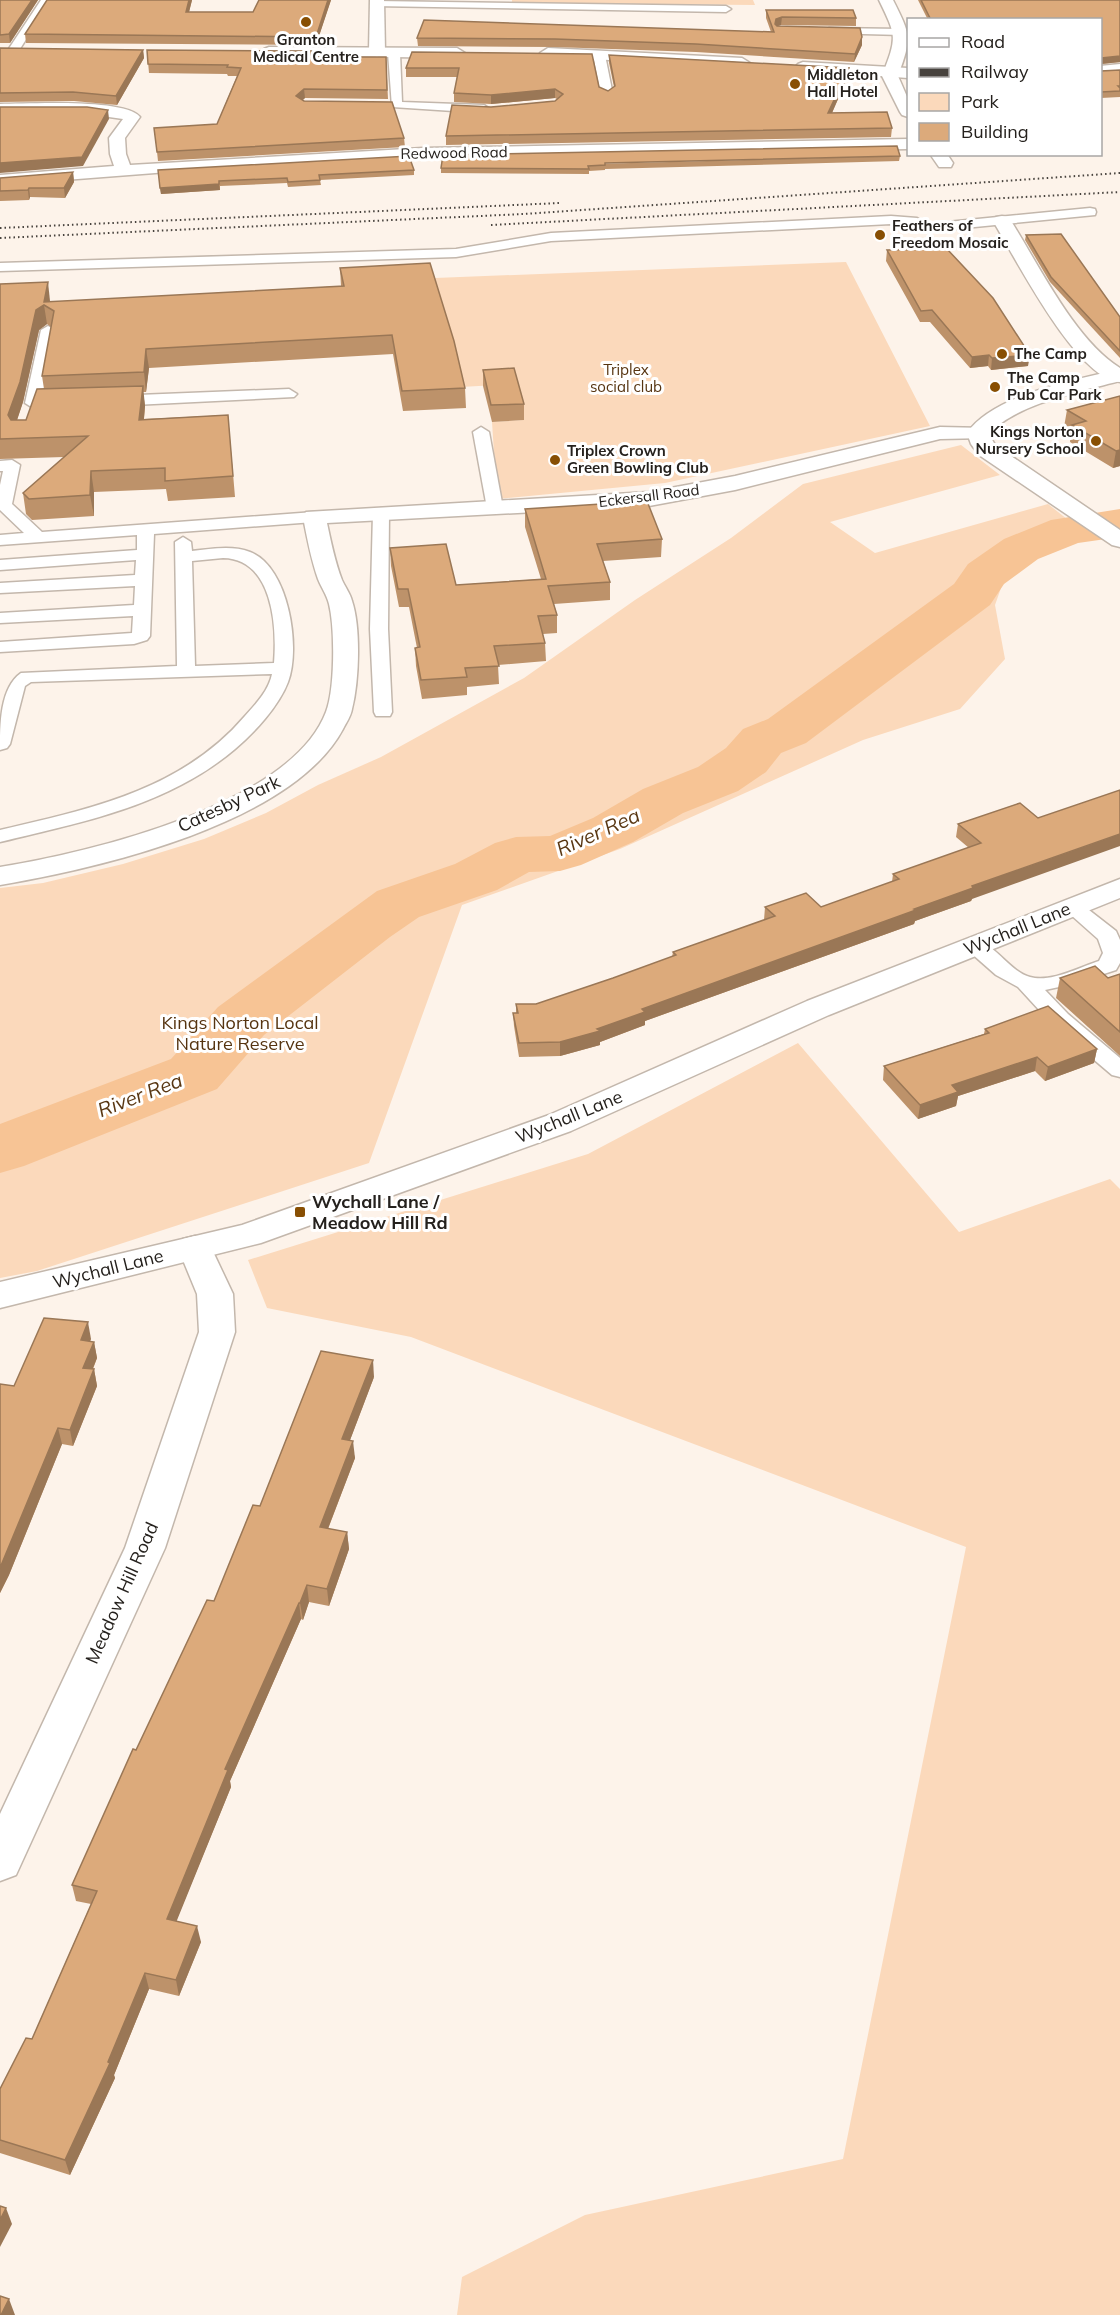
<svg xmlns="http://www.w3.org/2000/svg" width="1120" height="2315" viewBox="0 0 1120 2315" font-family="Mulish,sans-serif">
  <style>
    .green { fill: #fbd9bb }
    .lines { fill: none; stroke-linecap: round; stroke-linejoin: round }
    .river { fill: #f7c495; fill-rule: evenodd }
    .service-casing { stroke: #c3b7ac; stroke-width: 3 }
    .minor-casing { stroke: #c3b7ac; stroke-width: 3 }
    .tertiary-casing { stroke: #c3b7ac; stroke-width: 3 }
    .secondary-casing { stroke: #c3b7ac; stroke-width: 3 }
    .service { fill: #fff; fill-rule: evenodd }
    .minor { fill: #fff; fill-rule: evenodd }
    .tertiary { fill: #fff; fill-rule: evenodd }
    .secondary { fill: #fff; fill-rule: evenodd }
    .rail { stroke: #47423d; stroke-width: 2; stroke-dasharray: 1.5 3; stroke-linecap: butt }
    .wall { fill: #bd926a; fill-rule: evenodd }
    .shaded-wall { fill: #9a7756 }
    .building { fill: #dcaa7b; stroke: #9a7756; stroke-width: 1.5 }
    .poi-dot { fill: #884f03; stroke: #fff; stroke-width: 2 }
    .labels { text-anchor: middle; stroke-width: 6; stroke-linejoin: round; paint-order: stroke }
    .far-poi-label { font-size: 15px; font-weight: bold; fill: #25211d; stroke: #fff; text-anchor: start }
    .far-street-label { font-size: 15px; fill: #25211d; stroke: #fff }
    .far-park-label { font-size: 15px; fill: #563410; stroke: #fff }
    .street-label { font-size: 18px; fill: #25211d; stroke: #fff }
    .park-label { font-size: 18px; fill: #563410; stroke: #fff }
    .poi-label { font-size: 18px; font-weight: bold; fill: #25211d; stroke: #fff; text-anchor: start }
    .water-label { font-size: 20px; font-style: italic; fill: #593713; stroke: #fff }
  </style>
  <rect width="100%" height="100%" fill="#fdf3ea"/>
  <g class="green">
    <polygon points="512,0 753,0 755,5 512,3"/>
    <polygon points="846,262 930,426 665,483 497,499 492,422 524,420 514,384 461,387 449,357 435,278"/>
    <polygon points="961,445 1000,475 830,522 875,553 1048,504 1087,535 1007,571 995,605 1005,659 960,709 863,740 620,849 462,905 369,1163 37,1271 0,1278 0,888 43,883 123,864 204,839 266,813 318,785 381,757 524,678 635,600 731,538 803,484"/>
    <polygon points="798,1043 959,1232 1110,1179 1120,1189 1120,2315 457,2315 462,2277 585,2215 843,2159 966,1547 411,1337 267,1308 248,1260 588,1154"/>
  </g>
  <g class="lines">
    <polygon class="river" points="1120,509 1120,537 1078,543 1038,559 1004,584 990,605 806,743 781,753 766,772 738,791 683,813 633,842 581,865 560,871 529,872 497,890 419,917 390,937 264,1035 217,1089 24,1166 0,1173 0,1124 171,1059 218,1007 377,891 455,864 495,843 516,837 550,836 593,818 643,789 698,767 726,748 743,729 768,719 954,584 968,564 1004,539 1051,520"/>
    <defs>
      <g id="service">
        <polygon points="41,0 51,0 18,52 10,52 8,50"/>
        <polygon points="377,1 726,6 731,9 726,12 373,6 372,4"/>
        <polygon points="829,28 902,29 907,32 902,35 825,33 824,31"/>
        <polygon points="394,50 400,53 402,102 484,105 490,109 484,113 392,107 388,53"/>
        <polygon points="599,52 605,55 613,95 607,98 601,95 593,55"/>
        <polygon points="1090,208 1095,209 1096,212 1095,215 924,232 913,226 891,224 551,241 456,257 0,271 0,263 456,249 551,233 891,216 917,218 927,224"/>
        <polygon points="48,326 55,330 41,403 33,408 25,403 41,330"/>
        <polygon points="289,389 297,394 294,397 113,406 105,401 113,396"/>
        <polygon points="481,427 489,432 503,508 495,513 487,508 473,432"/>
        <polygon points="12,460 20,465 12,504 42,532 314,512 322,517 314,522 154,534 150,636 147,640 134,644 0,652 0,642 132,633 133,616 0,623 0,613 134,605 135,586 0,593 0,583 135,575 136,560 0,570 0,560 137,550 137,535 0,545 0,535 24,533 0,510 0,485 3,471 0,471 0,461"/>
        <polygon points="381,508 389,513 388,629 392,712 390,716 376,716 374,712 370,629 373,513"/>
        <path d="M183 537 191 542 192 551C211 549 232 545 250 552 289 567 301 648 288 682 279 706 254 733 235 749 168 806 82 822 0 842V830C90 809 182 790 245 716 256 704 269 690 272 674L31 682 25 686 10 744 7 748 0 750C0 724 0 688 21 673L177 666 175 542ZM223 558C273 559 277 626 274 663L195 666 192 561Z"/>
        <path d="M1073 901 1080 903 1116 931 1120 940V963L1116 970 1073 984 1045 990 1068 1014 1120 1058V1077L1112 1075 1052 1024 1018 987 996 975 963 946 966 941C991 935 1007 971 1030 977 1051 983 1080 967 1099 961L1103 953 1098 939 1062 907 1066 903Z"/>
      </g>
      <g id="minor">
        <path d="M879 0H893C911 36 912 37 898 76L908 99V117L902 115 900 112 882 76C897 37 897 37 879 0Z"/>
        <path d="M0 104C26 104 125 98 140 117L125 138 126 154 130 165 423 148 908 139V149L423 158 181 171 0 185V175L114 166 110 154 109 138 123 119 88 114H0Z"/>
        <polygon points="930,154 947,154 953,163 951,167 939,167"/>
        <path d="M1002 216 1008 217 1011 221C1040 267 1075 340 1120 368V382C1077 380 1015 257 993 221L996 217Z"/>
        <path d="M940 427 986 428 989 433 986 438 940 439 735 490 649 506 327 523C331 542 335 562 342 580 345 587 350 593 352 601 361 628 359 681 352 709 351 716 346 723 343 729 292 824 99 868 0 885V867C88 853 291 805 326 712 335 689 335 628 329 604 327 595 321 587 318 579 311 559 307 538 303 517L306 512 649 492 735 476Z"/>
        <polygon points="195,1236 207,1239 233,1294 235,1332 165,1548 16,1875 0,1881 0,1814 125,1548 199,1332 197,1294 178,1248 183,1239"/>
      </g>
      <g id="tertiary">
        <polygon points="370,0 384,0 385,52 377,57 369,52"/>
        <path d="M1120 369V381C1082 391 1015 404 989 434L995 445 1120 530V547L1112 545 979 455 971 444 967 433C994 394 1076 380 1120 369Z"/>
        <polygon points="1120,879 1120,898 829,1015 571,1131 261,1243 0,1308 0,1282 242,1225 549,1115 807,1001"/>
      </g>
      <g id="secondary">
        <polygon points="269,47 457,48 465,53 457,58 264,55 261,52 264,49"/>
        <polygon points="548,48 742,58 750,63 742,68 543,56 540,53"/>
        <polygon points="803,62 908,68 908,78 798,70 795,67 798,64"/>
        <polygon points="1120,64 1120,74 1100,76 1100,66"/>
      </g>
    </defs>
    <use href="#service" class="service-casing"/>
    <use href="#minor" class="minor-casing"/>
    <use href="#tertiary" class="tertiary-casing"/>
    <use href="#secondary" class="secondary-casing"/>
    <use href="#service" class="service"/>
    <use href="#minor" class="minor"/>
    <use href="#tertiary" class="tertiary"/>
    <use href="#secondary" class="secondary"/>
    <g class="rail">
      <polyline points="491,225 1120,192"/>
      <polyline points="0,228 560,203"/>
      <polyline points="0,238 524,214 1120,173"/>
    </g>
  </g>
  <g class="wall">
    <polygon points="0,0 38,0 10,43 0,43"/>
    <polygon points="47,0 192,0 189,12 253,12 259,0 331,0 316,45 26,43 25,34"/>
    <polygon points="918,0 1120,0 1120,62 1101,64 1101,20 928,20"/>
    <polygon points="766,10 856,18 856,26 781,25 777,26 862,37 862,45 854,62 696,52 555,47 418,46 417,38 771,32 766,18"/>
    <polygon points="0,48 143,50 144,58 117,105 74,101 0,102"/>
    <polygon points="147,50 313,57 386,57 388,99 305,98 302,100 404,138 405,147 158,161 157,152 217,124 237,76 228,76 227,74 149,73"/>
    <polygon points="412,52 599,87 608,91 614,87 609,63 609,55 849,68 848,76 832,113 892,128 891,137 446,145 446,136 491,107 555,101 557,99 555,98 491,104 454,102 454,93 457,77 406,77 406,68"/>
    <polygon points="1120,70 1120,97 1101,98 1101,71"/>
    <polygon points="900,156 899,161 605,169 605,170 589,171 589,174 441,173 441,168"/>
    <polygon points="158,170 414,170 414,175 320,180 321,185 288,187 287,183 220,186 220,190 161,194"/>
    <polygon points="73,172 74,182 65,198 30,197 29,200 0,201 0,178"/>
    <polygon points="1026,235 1120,317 1120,358 1050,282 1025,240"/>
    <polygon points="887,250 1028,366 991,370 988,366 970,368 930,322 920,322 886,261"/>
    <path d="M340 268 465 388 466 408 403 411 393 354 149 368 146 392H143L145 406 144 419 228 415 235 497 168 501 166 489 94 492V516L32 520 26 514 23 493 64 457 0 459V284L50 301V302L341 286ZM47 324 51 327 42 376 44 389 26 420H17L23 402 39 330Z"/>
    <polygon points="483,370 524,404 524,420 492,422 483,386"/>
    <polygon points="1120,396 1120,466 1113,468 1070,442 1071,431 1064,427 1067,410"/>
    <polygon points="525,509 662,539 661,557 603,561 610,582 610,600 554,604 557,615 557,633 543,634 545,643 546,661 498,665 499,684 467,687 467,695 422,699 416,666 415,648 417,648 409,607 399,607 391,566 390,548 456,585 541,579 525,527"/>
    <polygon points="1020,803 971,901 915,921 914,924 645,1021 645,1025 600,1042 600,1045 560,1056 519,1057 514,1026 513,1013 516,1013 516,1004 536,1004 613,978 672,957 673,952 764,920 765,907 821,907 892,882 893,874 969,848 956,837 958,824"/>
    <polygon points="1120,974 1120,1056 1056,998 1060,978 1108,978"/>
    <polygon points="985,1029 1097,1049 1094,1063 1045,1081 1035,1071 958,1096 956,1106 918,1119 883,1080 884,1066 984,1034"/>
    <polygon points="91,1339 90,1341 94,1342 97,1358 93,1369 94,1369 97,1386 73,1446 62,1444 9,1575 0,1593 0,1384 14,1386"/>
    <polygon points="374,1377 350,1440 355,1458 328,1529 347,1532 349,1549 329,1606 309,1602 303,1620 301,1619 230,1781 231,1787 176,1921 201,1942 179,1996 149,1989 114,2075 115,2078 70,2175 0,2153 0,2089 32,2039 91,1904 76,1901 72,1885 136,1750 214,1601 260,1506"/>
  </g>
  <g class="shaded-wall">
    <polygon points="32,0 38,0 10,43 9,34"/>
    <polygon points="189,0 192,0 187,20 186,12"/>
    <polygon points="328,0 331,0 316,45 316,37"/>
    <polygon points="782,17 781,25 775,27 776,19"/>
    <polygon points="862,37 862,45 854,62 855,54"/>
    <polygon points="143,50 144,58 117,105 116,96"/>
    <polygon points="1120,56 1120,62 1101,64 1101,58"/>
    <polygon points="849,68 848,76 828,122 828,113"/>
    <polygon points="304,89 305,98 297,105 296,96"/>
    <polygon points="555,89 555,98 491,104 491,95"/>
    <polygon points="108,110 109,119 83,166 0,173 0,163"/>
    <polygon points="73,172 74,182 65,198 64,188"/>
    <polygon points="219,184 220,190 161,194 160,188"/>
    <polygon points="29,188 30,197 29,200 28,190"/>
    <polygon points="48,282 50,301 49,308 44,302"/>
    <polygon points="44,305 47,324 39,330 23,402 12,435 8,415 36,310"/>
    <polygon points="146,349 149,368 146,392 144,372"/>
    <polygon points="989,355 988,366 970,368 972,357"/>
    <polygon points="1030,355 1028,366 991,370 992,358"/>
    <polygon points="143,386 145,406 142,440 139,420"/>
    <polygon points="1120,450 1120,466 1113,468 1116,451"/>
    <polygon points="91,471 94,492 94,516 90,495"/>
    <polygon points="1120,834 1120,846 972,899 971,901 915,921 914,924 645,1021 645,1025 600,1042 600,1045 560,1056 560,1042 597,1029 642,1009 914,909 972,886"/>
    <polygon points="1097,1049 1094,1063 1045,1081 1048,1067"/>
    <polygon points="1037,1057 1035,1071 958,1096 956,1106 918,1119 920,1105 952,1085"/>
    <polygon points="88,1322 91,1339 84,1356 81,1340"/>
    <polygon points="94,1342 97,1358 86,1385 83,1368"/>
    <polygon points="373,1360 374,1377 344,1456 342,1439"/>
    <polygon points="94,1369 97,1386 73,1446 70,1430"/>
    <polygon points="58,1428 62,1444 9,1575 0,1593 0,1568"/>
    <polygon points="353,1441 355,1458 322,1544 320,1527"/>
    <polygon points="347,1532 349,1549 329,1606 327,1589"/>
    <polygon points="307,1585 309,1602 303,1620 300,1603"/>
    <polygon points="299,1603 301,1619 230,1781 231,1787 171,1935 167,1919 225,1769"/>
    <polygon points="197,1926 201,1942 179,1996 176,1980"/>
    <polygon points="145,1973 149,1989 114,2075 115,2078 70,2175 65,2160 108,2062"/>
    <polygon points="6,2208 12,2224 0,2247 0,2220"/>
    <polygon points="9,2299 15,2315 1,2315"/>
  </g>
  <g class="building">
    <polygon points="0,0 32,0 9,34 0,35"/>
    <polygon points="47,0 189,0 186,12 253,12 259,0 328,0 316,37 25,34"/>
    <polygon points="921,0 1120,0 1120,56 1101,58 1101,20 931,20"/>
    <polygon points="766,10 853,10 856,18 782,17 776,19 775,24 777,26 860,28 862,37 855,54 696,44 555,39 417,38 424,20 774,32"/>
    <polygon points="0,48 143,50 116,96 73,92 0,93"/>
    <polygon points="147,50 312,51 310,57 386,57 387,90 304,89 296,96 304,101 392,102 404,138 157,152 154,128 217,124 241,68 227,67 228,65 148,64"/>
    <polygon points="412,52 592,54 599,87 608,91 615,86 609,55 849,68 828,113 887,112 892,128 446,136 452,105 491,107 555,101 563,94 555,89 491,95 454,93 459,68 406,68"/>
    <polygon points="1120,70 1120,86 1118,86 1120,88 1120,91 1101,92 1101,71"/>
    <polygon points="0,107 87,107 108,110 82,157 0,163"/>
    <polygon points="897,146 900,156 605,163 605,165 588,166 589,169 441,168 443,155"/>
    <polygon points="409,156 414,170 319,175 320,180 288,182 287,178 219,181 219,184 160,188 158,170"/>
    <polygon points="73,172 64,188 29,188 28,190 0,191 0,178"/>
    <polygon points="1061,234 1120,317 1120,351 1051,277 1026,235"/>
    <polygon points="947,249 993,298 1030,355 992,358 989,355 972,357 932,310 921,311 887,250"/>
    <polygon points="430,263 454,341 465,388 402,391 392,335 146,349 144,372 42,376 54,311 44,305 36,310 20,382 8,415 11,420 26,420 37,389 143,386 139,420 228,415 233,476 165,481 165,468 91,471 90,495 29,499 23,493 88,436 0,439 0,284 48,282 44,302 344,286 340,268"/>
    <polygon points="514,368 524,404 491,405 483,370"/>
    <polygon points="1120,396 1120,450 1116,451 1072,425 1086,421 1067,410"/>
    <polygon points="647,501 662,539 597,544 610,582 548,586 557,615 538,616 545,643 494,646 499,666 465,668 467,677 421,680 415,648 420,647 408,589 398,589 390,548 446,544 456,585 546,579 525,509"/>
    <polygon points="1120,790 1120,834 972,886 973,888 914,909 916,910 642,1009 645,1012 597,1029 600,1031 560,1042 519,1043 513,1013 518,1013 516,1004 536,1004 613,978 676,955 673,952 775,916 765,907 806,893 821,907 899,879 893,874 981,843 958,824 1020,803 1038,818"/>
    <polygon points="1095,966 1108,978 1120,974 1120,1032 1060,978"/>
    <polygon points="1048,1006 1097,1049 1048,1067 1037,1057 952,1085 958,1092 920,1105 884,1066 989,1033 985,1029"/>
    <polygon points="44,1318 88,1322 81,1340 94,1342 83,1368 94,1369 70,1430 58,1428 0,1568 0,1384 14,1386"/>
    <polygon points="321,1351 373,1360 342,1439 353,1441 320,1527 347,1532 327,1589 307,1585 300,1603 299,1603 225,1769 228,1770 167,1919 197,1926 176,1980 145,1973 108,2062 110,2063 65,2160 0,2140 0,2089 26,2038 32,2039 97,1891 72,1885 133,1749 136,1750 207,1600 214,1601 253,1505 260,1506"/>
    <polygon points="0,2206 6,2208 0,2220"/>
    <polygon points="0,2296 9,2299 1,2315 0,2315"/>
  </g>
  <g class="poi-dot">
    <circle cx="306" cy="22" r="6"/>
    <circle cx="795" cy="84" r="6"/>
    <circle cx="880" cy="235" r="6"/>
    <circle cx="1002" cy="354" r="6"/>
    <circle cx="995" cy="387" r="6"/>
    <circle cx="1096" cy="441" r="6"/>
    <circle cx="555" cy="460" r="6"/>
    <rect x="294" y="1206" width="12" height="12" rx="3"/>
  </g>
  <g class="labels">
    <g class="far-poi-label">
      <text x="306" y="45" text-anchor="middle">Granton<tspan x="306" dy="17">Medical Centre</tspan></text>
      <text x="807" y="80">Middleton<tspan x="807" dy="17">Hall Hotel</tspan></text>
      <text x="892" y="231">Feathers of<tspan x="892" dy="17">Freedom Mosaic</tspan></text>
      <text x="1014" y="359">The Camp</text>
      <text x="1007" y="383">The Camp<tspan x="1007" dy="17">Pub Car Park</tspan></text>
      <text x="1084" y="437" text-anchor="end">Kings Norton<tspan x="1084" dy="17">Nursery School</tspan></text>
      <text x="567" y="456">Triplex Crown<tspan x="567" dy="17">Green Bowling Club</tspan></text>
    </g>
    <g class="far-street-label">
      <text transform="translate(454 153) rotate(-1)" y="5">Redwood Road</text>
      <text transform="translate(649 496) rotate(-7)" y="5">Eckersall Road</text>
    </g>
    <g class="far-park-label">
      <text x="626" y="375">Triplex<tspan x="626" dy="17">social club</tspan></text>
    </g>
    <g class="street-label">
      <text transform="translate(229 804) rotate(-25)" y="6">Catesby Park</text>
      <text transform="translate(1017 929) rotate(-22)" y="6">Wychall Lane</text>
      <text transform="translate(569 1117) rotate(-22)" y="6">Wychall Lane</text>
      <text transform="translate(108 1269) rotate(-14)" y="6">Wychall Lane</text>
      <text transform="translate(122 1593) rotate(-66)" y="6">Meadow Hill Road</text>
    </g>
    <g class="park-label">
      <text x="240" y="1029">Kings Norton Local<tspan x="240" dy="21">Nature Reserve</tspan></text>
    </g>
    <g class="poi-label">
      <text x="312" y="1208">Wychall Lane /<tspan x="312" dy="21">Meadow Hill Rd</tspan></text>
    </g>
    <g class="water-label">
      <text transform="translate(598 832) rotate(-24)" y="7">River Rea</text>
      <text transform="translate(140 1095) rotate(-21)" y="7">River Rea</text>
    </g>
  </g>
  <rect x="907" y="18" width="195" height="138" fill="#ffffff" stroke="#a8a6a5" stroke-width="1.5"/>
  <rect x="919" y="38" width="30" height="9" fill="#ffffff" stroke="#a8a6a5" stroke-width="1.5"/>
  <text x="961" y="48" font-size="18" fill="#25211d">Road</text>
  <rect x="919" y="68" width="30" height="9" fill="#47423d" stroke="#a8a6a5" stroke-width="1.5"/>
  <text x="961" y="78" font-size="18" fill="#25211d">Railway</text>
  <rect x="919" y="93" width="30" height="18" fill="#fbd9bb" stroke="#a8a6a5" stroke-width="1.5"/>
  <text x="961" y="108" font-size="18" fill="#25211d">Park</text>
  <rect x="919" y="123" width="30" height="18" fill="#dcaa7b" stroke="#a8a6a5" stroke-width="1.5"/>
  <text x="961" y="138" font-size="18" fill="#25211d">Building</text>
</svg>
